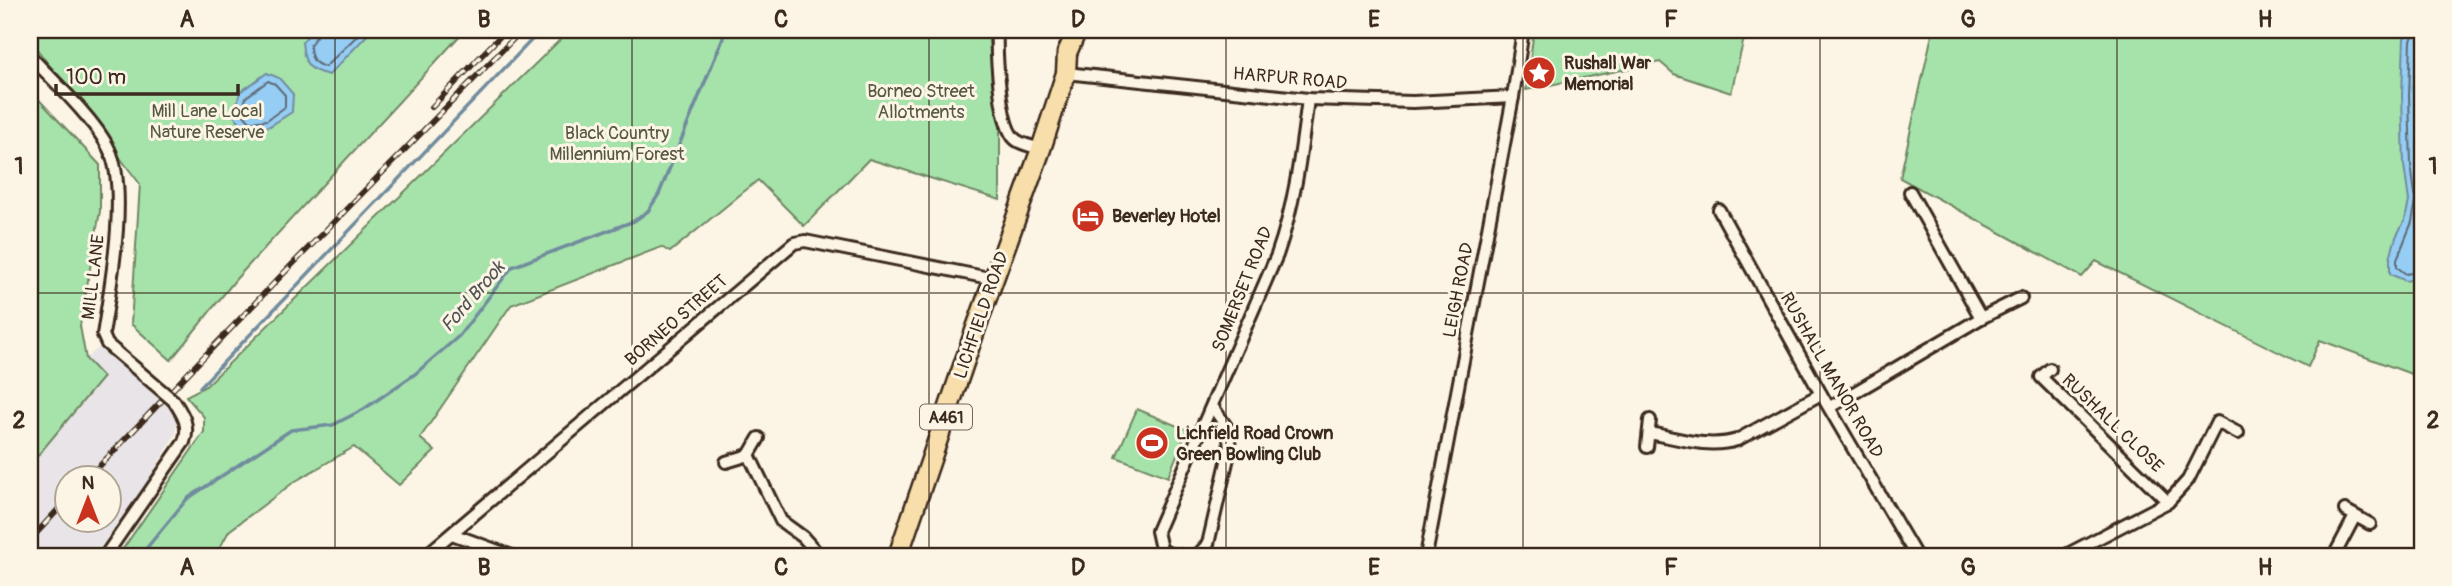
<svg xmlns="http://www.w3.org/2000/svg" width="2452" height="586" viewBox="0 0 2452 586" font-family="Pangolin,sans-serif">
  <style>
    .built { fill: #e8e4e7; fill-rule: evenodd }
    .green { fill: #a6e3aa; stroke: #708664; stroke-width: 2 }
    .water { fill: #95cdf4; stroke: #718c9e; stroke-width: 2 }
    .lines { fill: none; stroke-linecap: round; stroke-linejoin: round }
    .shore { stroke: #5f6b74; stroke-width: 2 }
    .stream { stroke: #718c9e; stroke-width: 3.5 }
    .minor-casing { stroke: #3b2a1e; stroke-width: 16 }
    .trunk-casing { stroke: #3b2a1e; stroke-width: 23 }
    .minor { stroke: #fcf5e5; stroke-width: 10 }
    .trunk { stroke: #f8deab; stroke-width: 18 }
    .rail-casing { stroke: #3b2a1e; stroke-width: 6 }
    .rail { stroke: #fcf5e5; stroke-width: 3.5; stroke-dasharray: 10; stroke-linecap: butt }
    .minor-bridge-casing { stroke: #3b2a1e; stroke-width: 16; stroke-linecap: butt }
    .minor-bridge { stroke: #fcf5e5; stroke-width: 10 }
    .grid { fill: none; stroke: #3b2a1e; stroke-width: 2; stroke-opacity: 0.55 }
    .labels { text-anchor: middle; stroke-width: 6; stroke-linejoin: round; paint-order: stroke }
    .shield { fill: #fcf5e5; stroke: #75675a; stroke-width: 2 }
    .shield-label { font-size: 16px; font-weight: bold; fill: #3b2a1e }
    .poi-label { font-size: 18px; font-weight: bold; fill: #3b2a1e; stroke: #fcf5e5; text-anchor: start }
    .street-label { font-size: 18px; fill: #3b2a1e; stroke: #fcf5e5 }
    .park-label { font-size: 18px; fill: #565841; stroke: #fcf5e5 }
    .water-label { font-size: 19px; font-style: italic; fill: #525354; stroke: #fcf5e5 }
    .neatline { fill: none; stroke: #3b2a1e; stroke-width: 2.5 }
    .grid-label { font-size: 23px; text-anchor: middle; font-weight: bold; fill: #3b2a1e }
  </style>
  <rect width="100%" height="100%" fill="#fcf5e5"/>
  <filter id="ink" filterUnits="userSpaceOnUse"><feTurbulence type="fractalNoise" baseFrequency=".0143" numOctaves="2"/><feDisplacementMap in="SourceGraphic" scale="14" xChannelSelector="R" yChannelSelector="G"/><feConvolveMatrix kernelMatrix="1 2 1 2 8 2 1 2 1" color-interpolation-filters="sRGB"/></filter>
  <g filter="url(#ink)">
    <path class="built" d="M99 347 168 407 176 418V433L153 473 94 556H30V465L102 377 86 359ZM66 477H108V520H66Z"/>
    <g class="green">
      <polygon points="30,30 465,30 236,279 171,360 131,324 140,184 30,40"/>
      <polygon points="570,30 990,30 989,42 1000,127 1000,200 869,159 804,226 758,180 670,252 661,247 511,305 420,438 435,451 399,485 354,447 294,482 229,531 218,551 210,556 118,556 204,432 204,417 186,396 206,386"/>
      <polygon points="1534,30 1746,30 1731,93 1674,74 1660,62 1526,90"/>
      <polygon points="1933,30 2422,30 2422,378 2320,340 2308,367 2096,261 2082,277 1900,178"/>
      <polygon points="30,90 100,165 100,211 80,326 86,359 103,377 30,465"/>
      <polygon points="1137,409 1187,430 1168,477 1116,457"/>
    </g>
    <g class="water">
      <path d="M313 30H372L329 75C307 70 304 64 302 42Z"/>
      <polygon points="2410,30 2422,30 2422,277 2406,281 2390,274 2390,258 2396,237 2405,220 2409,201 2404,165 2402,95 2404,38"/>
      <polygon points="267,73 279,78 293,94 292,112 270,126 248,130 234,116 240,92"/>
    </g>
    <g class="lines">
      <g class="shore">
        <path d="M318 30 317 35 310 45C310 57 313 64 325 67L363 30"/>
        <polyline points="2415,30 2411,41 2409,95 2411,165 2416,201 2412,222 2397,259 2397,267 2406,274 2422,271"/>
        <polyline points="2422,40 2420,44 2418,95 2422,182"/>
        <polygon points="268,81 275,84 285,95 285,107 267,120 250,122 242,113 246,97"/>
      </g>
      <g class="stream">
        <polyline points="200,387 541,30"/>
        <polyline points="140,556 187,499 291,430 333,425 364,409 415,374 459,336 512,267 634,221 648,211 659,194 723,38 724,30"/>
      </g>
      <defs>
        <g id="minor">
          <path d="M997 30C996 52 999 125 1015 139 1021 145 1033 146 1041 149"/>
          <path d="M30 56C52 79 96 121 109 149 129 190 110 289 103 335L107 344 114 350"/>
          <polyline points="1066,73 1308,99 1413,102 1513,97"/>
          <polyline points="1910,192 1981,318"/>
          <polyline points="1719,210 1821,394 1916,556"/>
          <polyline points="2050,369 2041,377 2168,502"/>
          <polyline points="1830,407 1981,318 2021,298"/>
          <path d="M1649 433C1678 438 1708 449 1737 440L1821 394"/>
          <polyline points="1647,447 1650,420"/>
          <polyline points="749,455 781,521 803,537 820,556"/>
          <polyline points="726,462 749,455 759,438"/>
          <polyline points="2345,510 2370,524"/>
          <polyline points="452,534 512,556"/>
          <path d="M105 556 184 442C190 425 183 415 174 401"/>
          <polyline points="425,556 794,243 805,241 994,279"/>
          <path d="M1183 556 1167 553 1161 549 1157 531 1277 255C1295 204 1301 153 1308 99"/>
          <polyline points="1197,556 1208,544 1230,449 1228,429 1212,406"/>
          <polyline points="1426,556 1513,97 1523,30"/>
          <polyline points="2064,556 2168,502 2188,480 2217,422 2238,433"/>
          <polyline points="2334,556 2355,516"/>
        </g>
        <polyline id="trunk" points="898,556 976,328 1041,149 1066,73 1067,53 1077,30"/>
      </defs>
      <use href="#minor" class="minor-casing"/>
      <use href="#trunk" class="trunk-casing"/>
      <use href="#minor" class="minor"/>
      <use href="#trunk" class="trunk"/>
      <defs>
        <g id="rail">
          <polyline points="432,107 506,30"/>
          <polyline points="89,477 280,277 522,30"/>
          <polyline points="30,540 66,501"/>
        </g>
      </defs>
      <use href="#rail" class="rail-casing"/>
      <use href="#rail" class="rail"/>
      <defs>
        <polyline id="minor-bridge" points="114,350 174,401"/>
      </defs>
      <use href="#minor-bridge" class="minor-bridge-casing"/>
      <use href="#minor-bridge" class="minor-bridge"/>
    </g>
  </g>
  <path class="grid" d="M335 30V556M632 30V556M929 30V556M1226 30V556M1523 30V556M1820 30V556M2117 30V556M30 293H2422"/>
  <defs>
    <symbol id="sight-disc" viewBox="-11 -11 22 22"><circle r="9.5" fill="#c8321e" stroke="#fcf5e5"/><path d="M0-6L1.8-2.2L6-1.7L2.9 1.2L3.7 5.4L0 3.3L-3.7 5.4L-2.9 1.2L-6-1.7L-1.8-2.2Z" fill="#fff"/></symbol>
    <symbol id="hotel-disc" viewBox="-11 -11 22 22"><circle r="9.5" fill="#c8321e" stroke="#fcf5e5"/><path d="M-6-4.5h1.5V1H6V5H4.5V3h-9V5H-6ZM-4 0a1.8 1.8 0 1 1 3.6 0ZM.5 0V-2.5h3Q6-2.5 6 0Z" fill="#fff"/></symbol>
    <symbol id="stadium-disc" viewBox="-11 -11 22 22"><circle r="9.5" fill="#c8321e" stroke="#fcf5e5"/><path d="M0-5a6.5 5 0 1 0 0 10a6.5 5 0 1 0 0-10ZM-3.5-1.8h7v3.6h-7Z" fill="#fff"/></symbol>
  </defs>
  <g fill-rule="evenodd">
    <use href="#sight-disc" x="1520" y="54" width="38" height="38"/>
    <use href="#hotel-disc" x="1069" y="197" width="38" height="38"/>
    <use href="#stadium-disc" x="1133" y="424" width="38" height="38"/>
  </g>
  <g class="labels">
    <rect class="shield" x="920" y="404.5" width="52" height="25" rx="5"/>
    <g class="shield-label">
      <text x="946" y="423">A461</text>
    </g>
    <g class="poi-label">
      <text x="1564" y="69">Rushall War<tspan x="1564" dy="21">Memorial</tspan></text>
      <text x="1112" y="222">Beverley Hotel</text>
      <text x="1176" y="439">Lichfield Road Crown<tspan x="1176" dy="21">Green Bowling Club</tspan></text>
    </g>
    <g class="street-label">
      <text transform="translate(1290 78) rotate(5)" y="6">HARPUR ROAD</text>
      <text transform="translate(93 277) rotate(-83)" y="6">MILL LANE</text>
      <text transform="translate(1242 289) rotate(-68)" y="6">SOMERSET ROAD</text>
      <text transform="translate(1458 290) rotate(-79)" y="6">LEIGH ROAD</text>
      <text transform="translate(981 315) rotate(-71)" y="6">LICHFIELD ROAD</text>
      <text transform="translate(676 320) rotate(-41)" y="6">BORNEO STREET</text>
      <text transform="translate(1832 375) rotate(60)" y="6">RUSHALL MANOR ROAD</text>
      <text transform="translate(2113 423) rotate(44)" y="6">RUSHALL CLOSE</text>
    </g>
    <g class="park-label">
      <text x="921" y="97">Borneo Street<tspan x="921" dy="21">Allotments</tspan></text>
      <text x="207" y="117">Mill Lane Local<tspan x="207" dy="21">Nature Reserve</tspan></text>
      <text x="617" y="139">Black Country<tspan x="617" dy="21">Millennium Forest</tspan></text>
    </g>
    <g class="water-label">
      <text transform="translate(472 296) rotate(-49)" y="7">Ford Brook</text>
    </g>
  </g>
  <rect width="2452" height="586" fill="none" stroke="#fcf5e5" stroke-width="77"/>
  <g transform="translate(88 499)"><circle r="33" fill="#fcf5e5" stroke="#afa495" stroke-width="2"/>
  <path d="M0-5L12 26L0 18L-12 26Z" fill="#c8321e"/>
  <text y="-10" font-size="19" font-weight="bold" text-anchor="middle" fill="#3b2a1e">N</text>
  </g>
  <path d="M56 84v10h182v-10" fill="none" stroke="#3b2a1e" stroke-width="3.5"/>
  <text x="66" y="84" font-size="21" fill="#3b2a1e" stroke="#fcf5e5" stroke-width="5" paint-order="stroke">100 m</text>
  <rect x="38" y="38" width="2376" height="510" class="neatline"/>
  <g class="grid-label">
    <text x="187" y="27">A</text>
    <text x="484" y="27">B</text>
    <text x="781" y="27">C</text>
    <text x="1078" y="27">D</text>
    <text x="1374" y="27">E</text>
    <text x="1671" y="27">F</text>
    <text x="1968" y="27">G</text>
    <text x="2265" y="27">H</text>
    <text x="19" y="174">1</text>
    <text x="2433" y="174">1</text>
    <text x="19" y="428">2</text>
    <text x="2433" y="428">2</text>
    <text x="187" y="575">A</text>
    <text x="484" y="575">B</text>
    <text x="781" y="575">C</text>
    <text x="1078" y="575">D</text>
    <text x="1374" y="575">E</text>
    <text x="1671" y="575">F</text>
    <text x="1968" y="575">G</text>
    <text x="2265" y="575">H</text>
  </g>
</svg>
